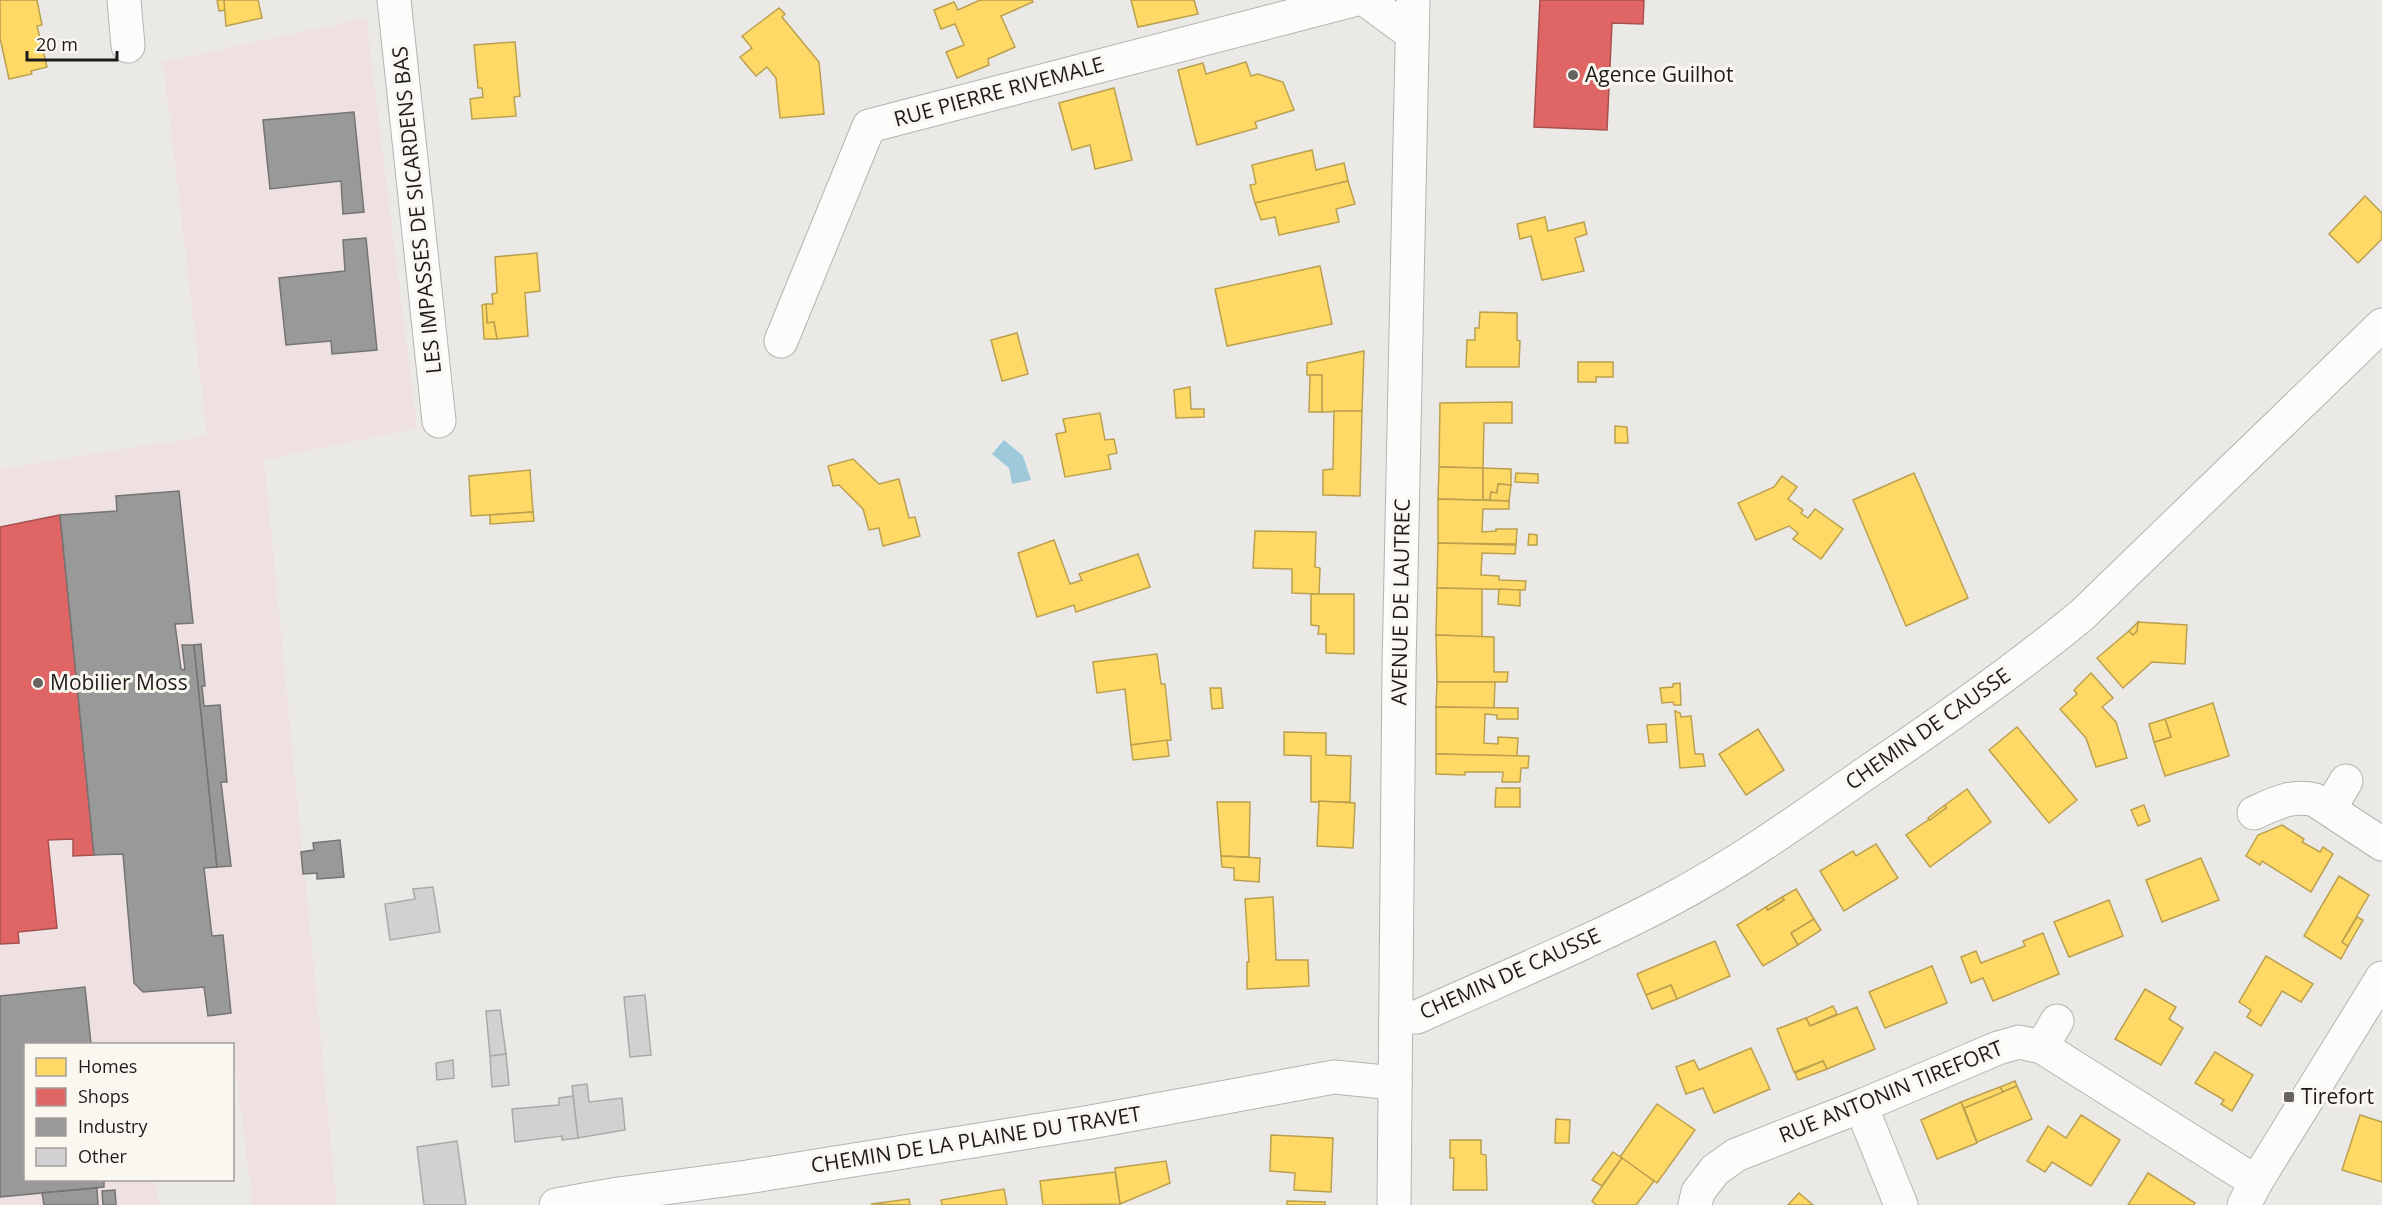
<svg xmlns="http://www.w3.org/2000/svg" width="2382" height="1205" viewBox="0 0 2382 1205" font-family="'Open Sans',sans-serif">
  <style>
    .industrial { fill: #efe0e1 }
    .water { fill: #9dc9db }
    .homes { fill: #ffd966; stroke: #bba04f; stroke-width: 1.5 }
    .shops { fill: #e06666; stroke: #a6504f; stroke-width: 1.5 }
    .industry { fill: #999; stroke: #747473; stroke-width: 1.5 }
    .building { fill: #d2d1d1; stroke: #aaa9a8; stroke-width: 1.5 }
    .lines { fill: none; stroke-linecap: round; stroke-linejoin: round }
    .minor-casing { stroke: #b4b3b1; stroke-width: 35 }
    .secondary-casing { stroke: #b4b3b1; stroke-width: 35 }
    .minor { stroke: #fcfcfb; stroke-width: 33 }
    .secondary { stroke: #fcfcfb; stroke-width: 33 }
    .poi-dot { fill: #656461; stroke: #faf7f1; stroke-width: 2 }
    .labels { text-anchor: middle; stroke-width: 6; stroke-linejoin: round; paint-order: stroke }
    .poi-label { font-size: 21px; fill: #1d1c1a; stroke: #faf7f1; text-anchor: start }
    .street-label { font-size: 21px; fill: #1d1c1a; stroke: #faf7f1 }
  </style>
  <rect width="100%" height="100%" fill="#ebe9e6"/>
  <polygon class="industrial" points="366,18 417,428 264,460 337,1205 253,1205 232,1044 26,1044 26,1180 156,1180 159,1205 0,1205 0,469 207,436 163,62"/>
  <polygon class="water" points="1004,440 1023,456 1031,480 1012,484 1009,468 992,454"/>
  <g class="homes">
    <polygon points="0,0 37,0 42,25 37,26 47,67 31,71 32,74 9,79 0,38"/>
    <polygon points="217,0 224,0 226,10 219,11"/>
    <polygon points="224,0 258,0 262,18 226,26"/>
    <polygon points="980,0 1032,0 1033,2 1001,16 1015,47 988,59 989,65 957,78 946,52 964,45 955,24 941,29 934,10 954,2 958,10"/>
    <polygon points="1131,0 1194,0 1198,14 1138,27"/>
    <polygon points="779,8 785,14 782,17 819,62 824,114 780,118 776,78 767,67 756,76 740,57 752,48 742,36"/>
    <polygon points="515,42 520,96 514,97 516,116 472,119 470,99 483,97 482,88 478,88 474,45"/>
    <polygon points="1246,62 1251,76 1258,74 1283,82 1294,110 1255,122 1257,128 1197,145 1178,70 1203,63 1206,74"/>
    <polygon points="1114,88 1132,160 1095,169 1090,145 1072,150 1059,103"/>
    <polygon points="1312,150 1316,170 1344,163 1348,181 1255,203 1250,185 1256,184 1252,165"/>
    <polygon points="1348,181 1355,204 1336,209 1339,222 1279,235 1275,217 1261,220 1255,203"/>
    <polygon points="2365,196 2382,213 2382,239 2358,263 2329,234"/>
    <polygon points="1545,217 1548,231 1584,222 1587,234 1575,238 1584,271 1542,280 1531,236 1520,239 1517,224"/>
    <polygon points="537,253 540,291 525,293 528,336 497,339 494,322 487,323 486,304 493,304 492,294 497,293 495,257"/>
    <polygon points="1320,266 1332,324 1227,346 1215,289"/>
    <polygon points="486,304 487,323 494,322 497,339 484,339 482,305"/>
    <polygon points="1480,312 1517,313 1517,340 1520,341 1519,367 1466,367 1467,340 1475,340 1475,328 1479,328"/>
    <polygon points="1017,333 1028,374 1002,381 991,340"/>
    <polygon points="1364,351 1362,411 1322,412 1322,375 1307,375 1307,363"/>
    <polygon points="1578,362 1613,362 1613,377 1596,377 1596,382 1578,382"/>
    <polygon points="1310,375 1322,375 1322,412 1309,412"/>
    <polygon points="1190,387 1191,409 1204,409 1204,417 1176,418 1174,390"/>
    <polygon points="1512,402 1512,423 1484,423 1483,468 1439,467 1440,403"/>
    <polygon points="1334,411 1362,411 1360,496 1323,495 1323,470 1333,469"/>
    <polygon points="1100,413 1105,440 1114,439 1117,453 1108,455 1111,469 1065,477 1056,434 1066,432 1063,419"/>
    <polygon points="1615,426 1627,427 1628,443 1615,443"/>
    <polygon points="853,459 879,484 899,479 909,518 915,517 920,536 883,546 879,528 869,530 863,509 839,485 833,486 828,466"/>
    <polygon points="1439,467 1483,468 1483,500 1438,499"/>
    <polygon points="1483,468 1511,469 1511,485 1498,484 1497,493 1491,492 1490,500 1483,500"/>
    <polygon points="530,470 533,512 471,516 469,476"/>
    <polygon points="1516,473 1538,474 1538,483 1515,482"/>
    <polygon points="1914,473 1968,598 1906,626 1853,500"/>
    <polygon points="1782,476 1797,487 1788,499 1803,510 1801,513 1808,518 1815,509 1843,529 1821,559 1793,539 1798,533 1789,526 1756,540 1738,503 1774,487"/>
    <polygon points="1498,484 1511,485 1509,501 1490,500 1491,492 1497,493"/>
    <polygon points="1438,499 1509,501 1509,509 1483,509 1482,532 1496,531 1496,529 1517,529 1516,544 1438,543"/>
    <polygon points="533,512 534,521 490,524 490,515"/>
    <polygon points="1255,531 1316,532 1315,567 1320,568 1319,594 1292,593 1292,569 1253,568"/>
    <polygon points="1529,534 1537,535 1537,545 1528,545"/>
    <polygon points="1054,540 1070,584 1082,580 1079,574 1138,554 1150,587 1076,612 1074,605 1037,617 1018,553"/>
    <polygon points="1438,543 1516,545 1515,554 1482,553 1481,575 1499,576 1499,580 1526,581 1525,590 1437,588"/>
    <polygon points="1437,588 1482,589 1482,637 1436,635"/>
    <polygon points="1499,589 1520,590 1520,606 1498,604"/>
    <polygon points="1311,594 1354,594 1354,654 1326,653 1326,634 1318,634 1319,626 1311,625"/>
    <polygon points="2138,622 2187,625 2185,664 2152,662 2123,688 2097,658 2129,631 2133,635 2137,631"/>
    <polygon points="2138,622 2137,631 2133,635 2129,631"/>
    <polygon points="1436,635 1494,637 1494,672 1508,672 1507,682 1437,682"/>
    <polygon points="1157,654 1161,684 1165,684 1171,740 1131,745 1125,689 1097,693 1093,662"/>
    <polygon points="2091,673 2113,698 2102,707 2116,722 2127,758 2096,767 2086,738 2060,709 2077,694 2074,690"/>
    <polygon points="1437,682 1495,682 1494,708 1436,707"/>
    <polygon points="1680,683 1681,705 1674,705 1673,702 1662,703 1660,688 1673,687 1673,684"/>
    <polygon points="1210,688 1221,688 1223,708 1212,709"/>
    <polygon points="2213,703 2229,756 2165,776 2154,742 2171,737 2165,719"/>
    <polygon points="1436,707 1518,708 1518,719 1497,719 1497,715 1485,714 1484,743 1498,744 1498,737 1518,738 1517,756 1436,754"/>
    <polygon points="1675,711 1680,713 1681,717 1691,716 1695,754 1703,754 1705,766 1680,768"/>
    <polygon points="2165,719 2171,737 2154,742 2149,724"/>
    <polygon points="1666,724 1667,742 1649,743 1647,725"/>
    <polygon points="2017,727 2077,800 2049,823 1989,750"/>
    <polygon points="1758,729 1784,770 1746,795 1719,754"/>
    <polygon points="1284,732 1326,733 1326,755 1351,756 1350,802 1311,802 1311,756 1284,755"/>
    <polygon points="1167,740 1169,756 1133,760 1131,745"/>
    <polygon points="1436,754 1529,756 1528,768 1521,768 1520,782 1502,782 1503,772 1465,772 1465,775 1436,774"/>
    <polygon points="1496,788 1520,788 1520,807 1495,807"/>
    <polygon points="1967,789 1991,822 1930,867 1906,835 1946,808 1945,805"/>
    <polygon points="1319,801 1355,803 1353,848 1317,846"/>
    <polygon points="1217,802 1250,802 1249,857 1221,856"/>
    <polygon points="1945,805 1946,808 1930,820 1928,818"/>
    <polygon points="2144,805 2150,821 2138,826 2131,810"/>
    <polygon points="2282,825 2304,839 2302,842 2320,852 2323,847 2333,854 2311,892 2262,861 2260,865 2246,856 2258,835"/>
    <polygon points="1876,844 1898,878 1844,911 1820,871 1853,851 1856,856"/>
    <polygon points="1221,856 1260,858 1259,882 1234,880 1234,868 1222,867"/>
    <polygon points="2201,858 2219,900 2162,922 2146,880"/>
    <polygon points="2339,876 2369,895 2342,942 2348,946 2341,959 2304,936"/>
    <polygon points="1796,889 1814,919 1791,933 1798,945 1763,966 1737,925 1766,907 1768,910 1784,900 1782,897"/>
    <polygon points="1273,897 1276,960 1308,960 1309,986 1247,989 1247,962 1249,962 1245,899"/>
    <polygon points="1782,897 1784,900 1768,910 1766,907"/>
    <polygon points="2109,900 2123,936 2069,957 2054,922"/>
    <polygon points="2357,917 2363,920 2348,946 2342,942"/>
    <polygon points="1814,919 1821,930 1798,945 1791,933"/>
    <polygon points="2043,933 2059,974 1993,1001 1983,978 1971,983 1961,957 1976,951 1981,963 2025,946 2023,941"/>
    <polygon points="1715,941 1730,976 1677,999 1671,985 1646,995 1637,974"/>
    <polygon points="2266,956 2313,984 2301,1002 2282,991 2261,1026 2247,1017 2251,1010 2239,1002"/>
    <polygon points="1932,966 1947,1003 1885,1028 1869,992"/>
    <polygon points="1671,985 1677,999 1652,1009 1646,995"/>
    <polygon points="2145,989 2176,1007 2169,1019 2183,1028 2161,1065 2115,1039"/>
    <polygon points="1833,1006 1837,1014 1810,1026 1806,1018"/>
    <polygon points="1857,1007 1875,1049 1827,1069 1823,1061 1794,1072 1777,1029 1806,1018 1810,1026"/>
    <polygon points="1751,1048 1770,1089 1714,1113 1703,1088 1686,1094 1676,1067 1694,1060 1699,1070"/>
    <polygon points="2215,1052 2253,1075 2232,1111 2221,1104 2224,1100 2195,1083"/>
    <polygon points="1823,1061 1827,1069 1798,1080 1795,1073"/>
    <polygon points="2015,1081 2017,1086 2003,1092 2000,1087"/>
    <polygon points="2017,1086 2032,1119 1977,1142 1964,1108"/>
    <polygon points="2000,1087 2003,1092 1964,1108 1961,1102"/>
    <polygon points="1961,1102 1977,1143 1937,1159 1921,1120"/>
    <polygon points="1657,1104 1695,1130 1657,1183 1620,1157"/>
    <polygon points="2081,1115 2120,1140 2091,1186 2052,1162 2045,1172 2027,1161 2048,1126 2066,1138"/>
    <polygon points="2360,1115 2382,1122 2382,1182 2342,1170"/>
    <polygon points="1556,1119 1570,1120 1569,1143 1555,1143"/>
    <polygon points="1271,1135 1333,1138 1331,1192 1294,1190 1295,1173 1270,1171"/>
    <polygon points="1450,1140 1481,1140 1481,1154 1486,1155 1487,1190 1453,1190 1454,1158 1450,1158"/>
    <polygon points="1613,1152 1622,1158 1602,1186 1592,1180"/>
    <polygon points="1622,1158 1654,1181 1636,1205 1596,1205 1592,1201"/>
    <polygon points="1166,1161 1170,1183 1120,1204 1115,1168"/>
    <polygon points="1115,1172 1120,1204 1043,1205 1040,1181"/>
    <polygon points="2148,1173 2195,1203 2194,1205 2128,1205"/>
    <polygon points="1004,1189 1007,1205 942,1205 941,1200"/>
    <polygon points="1799,1193 1813,1205 1788,1205"/>
    <polygon points="909,1199 910,1205 871,1204"/>
    <polygon points="1287,1201 1325,1202 1325,1205 1287,1205"/>
  </g>
  <g class="shops">
    <polygon points="1540,0 1644,0 1643,24 1612,23 1607,130 1534,127"/>
    <polygon points="60,515 94,855 73,856 73,839 48,840 57,928 18,932 19,943 0,944 0,527"/>
  </g>
  <g class="industry">
    <polygon points="354,112 364,212 343,214 341,181 270,189 263,120"/>
    <polygon points="366,238 377,350 332,354 331,341 286,345 279,278 345,271 343,240"/>
    <polygon points="179,491 193,623 175,624 181,669 185,670 182,645 194,645 217,867 204,868 212,936 223,935 231,1013 208,1016 204,987 143,992 134,983 123,854 94,855 60,515 117,511 116,496"/>
    <polygon points="201,644 205,686 202,686 204,706 220,705 227,782 221,782 231,866 217,867 194,645"/>
    <polygon points="340,840 344,877 317,879 317,873 303,874 301,852 314,850 313,843"/>
    <polygon points="85,987 91,1044 26,1044 26,1180 104,1180 104,1187 0,1197 0,996"/>
    <polygon points="97,1188 98,1205 44,1205 42,1193"/>
    <polygon points="115,1190 116,1205 103,1205 102,1191"/>
  </g>
  <g class="building">
    <polygon points="433,887 440,932 390,940 385,904 415,899 413,889"/>
    <polygon points="645,995 651,1055 630,1057 624,997"/>
    <polygon points="500,1010 506,1054 490,1056 486,1011"/>
    <polygon points="506,1054 509,1085 492,1087 490,1056"/>
    <polygon points="453,1060 454,1078 437,1080 436,1063"/>
    <polygon points="587,1084 589,1102 622,1098 625,1130 578,1138 572,1086"/>
    <polygon points="573,1096 578,1138 562,1140 562,1136 515,1142 512,1109 559,1105 559,1098"/>
    <polygon points="457,1141 466,1205 424,1205 417,1147"/>
  </g>
  <g class="lines">
    <defs>
      <g id="minor">
        <polyline points="124,0 128,46"/>
        <polyline points="394,0 439,421"/>
        <polyline points="1366,0 1412,34"/>
        <polyline points="781,341 869,126 1353,0"/>
        <polyline points="2330,808 2346,781"/>
        <path d="M2254 813C2274 804 2292 794 2315 800L2382 844"/>
        <path d="M1396 1017H1417C1501 979 1587 944 1668 901 1738 864 1802 818 1866 773 1940 723 2013 672 2082 615L2382 325"/>
        <polyline points="2042,1047 2057,1021"/>
        <polyline points="1861,1106 1901,1205"/>
        <polyline points="556,1205 618,1194 747,1177 1091,1122 1334,1077 1395,1083"/>
        <polyline points="1695,1205 1698,1192 1715,1170 1736,1155 1861,1106 1998,1048 2019,1042 2042,1047 2256,1182"/>
        <polyline points="2244,1205 2256,1182 2382,978"/>
      </g>
      <polyline id="secondary" points="1394,1205 1399,668 1413,0"/>
    </defs>
    <use href="#minor" class="minor-casing"/>
    <use href="#secondary" class="secondary-casing"/>
    <use href="#minor" class="minor"/>
    <use href="#secondary" class="secondary"/>
  </g>
  <g class="poi-dot">
    <circle cx="1573" cy="75" r="6"/>
    <circle cx="38" cy="683" r="6"/>
    <rect x="2283" y="1091" width="12" height="12" rx="3"/>
  </g>
  <g class="labels">
    <g class="poi-label">
      <text x="1585" y="82">Agence Guilhot</text>
      <text x="50" y="690">Mobilier Moss</text>
      <text x="2301" y="1104">Tirefort</text>
    </g>
    <g class="street-label">
      <text transform="translate(999 92) rotate(-15)" y="7">RUE PIERRE RIVEMALE</text>
      <text transform="translate(417 210) rotate(-96)" y="7">LES IMPASSES DE SICARDENS BAS</text>
      <text transform="translate(1401 602) rotate(-89)" y="7">AVENUE DE LAUTREC</text>
      <text transform="translate(1928 729) rotate(-35)" y="7">CHEMIN DE CAUSSE</text>
      <text transform="translate(1510 974) rotate(-24)" y="7">CHEMIN DE CAUSSE</text>
      <text transform="translate(1891 1092) rotate(-22)" y="7">RUE ANTONIN TIREFORT</text>
      <text transform="translate(976 1140) rotate(-9)" y="7">CHEMIN DE LA PLAINE DU TRAVET</text>
    </g>
  </g>
  <rect x="24" y="1043" width="210" height="138" fill="#faf7f1" stroke="#a29f9b" stroke-width="1.5"/>
  <rect x="36" y="1058" width="30" height="18" fill="#ffd966" stroke="#a29f9b" stroke-width="1.5"/>
  <text x="78" y="1073" font-size="18" fill="#1d1c1a">Homes</text>
  <rect x="36" y="1088" width="30" height="18" fill="#e06666" stroke="#a29f9b" stroke-width="1.5"/>
  <text x="78" y="1103" font-size="18" fill="#1d1c1a">Shops</text>
  <rect x="36" y="1118" width="30" height="18" fill="#999999" stroke="#a29f9b" stroke-width="1.5"/>
  <text x="78" y="1133" font-size="18" fill="#1d1c1a">Industry</text>
  <rect x="36" y="1148" width="30" height="18" fill="#d2d1d1" stroke="#a29f9b" stroke-width="1.5"/>
  <text x="78" y="1163" font-size="18" fill="#1d1c1a">Other</text>
  <path d="M27 51v9h90v-9" fill="none" stroke="#1d1c1a" stroke-width="3"/>
  <text x="36" y="51" font-size="18" fill="#1d1c1a" stroke="#faf7f1" stroke-width="4.5" paint-order="stroke">20 m</text>
</svg>
